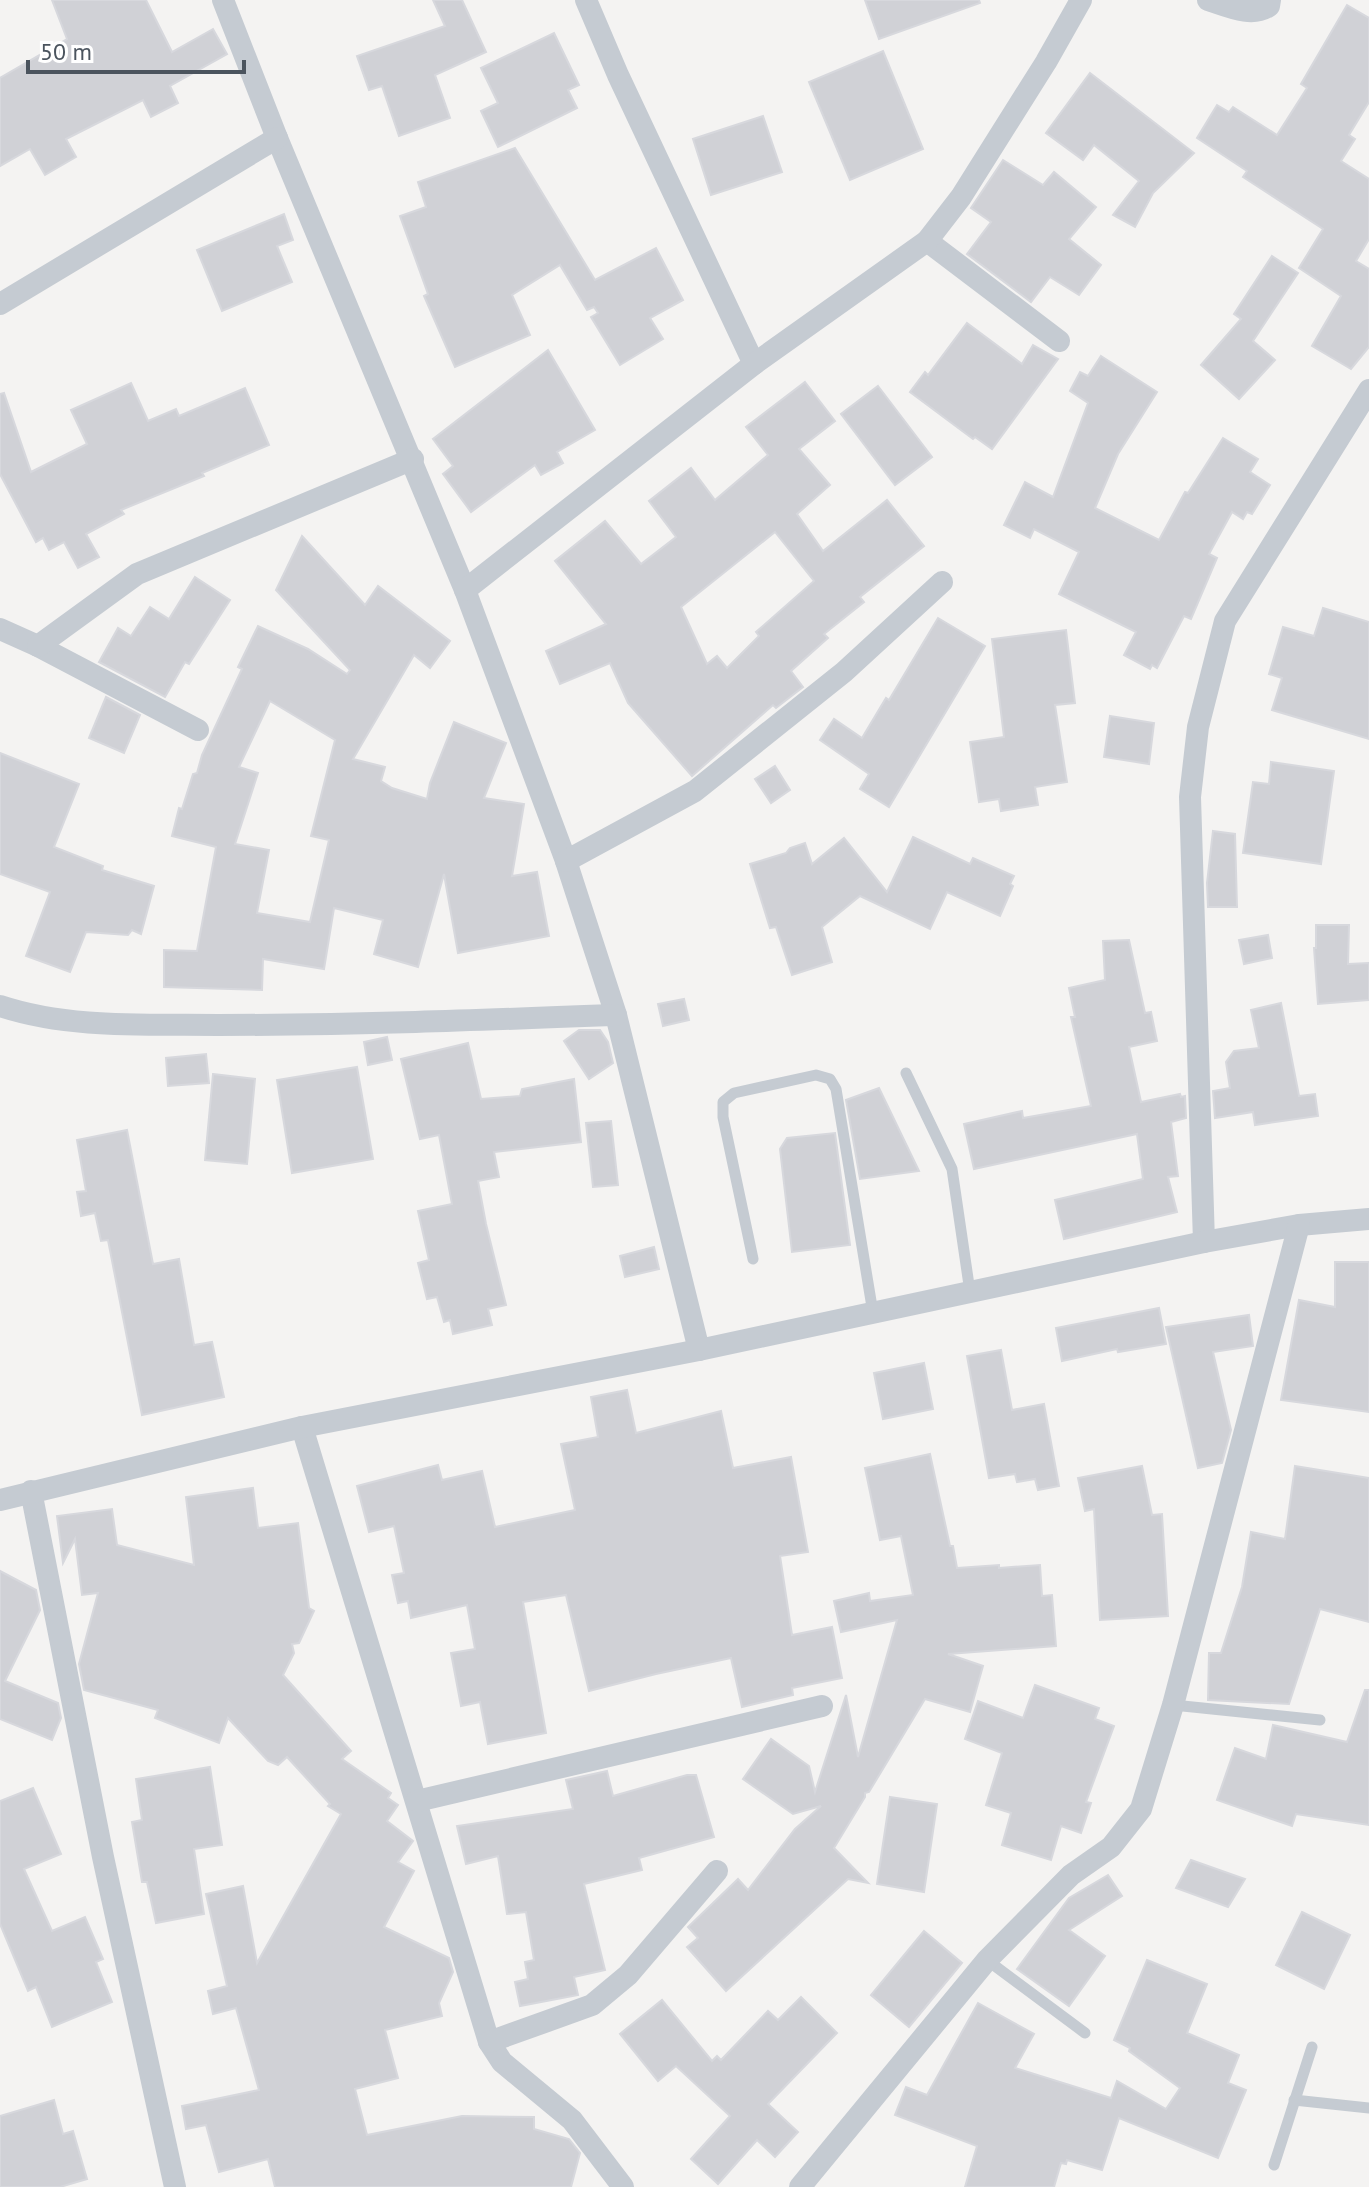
<svg xmlns="http://www.w3.org/2000/svg" width="1369" height="2187" viewBox="0 0 1369 2187" font-family="'PT Sans',sans-serif">
  <style>
    .building { fill: #d0d1d6; stroke: #d7d8dd; stroke-width: 2; fill-rule: evenodd }
    .lines { fill: none; stroke-linecap: round; stroke-linejoin: round }
    .lane { stroke: #c5cbd2; stroke-width: 11 }
    .street { stroke: #c5cbd2; stroke-width: 22 }
  </style>
  <rect width="100%" height="100%" fill="#f4f3f2"/>
  <g class="building">
    <polygon points="52,0 146,0 172,52 213,29 227,54 170,86 178,103 151,117 143,100 66,139 76,157 45,175 30,149 0,166 0,78 67,39"/>
    <polygon points="433,0 462,0 486,52 435,75 450,118 399,136 382,86 369,90 357,56 445,26"/>
    <polygon points="865,0 979,0 980,3 879,39"/>
    <polygon points="1347,5 1369,18 1369,102 1349,135 1355,139 1341,161 1369,179 1369,239 1356,261 1369,269 1369,347 1351,369 1312,346 1341,296 1299,268 1323,229 1243,177 1247,171 1197,138 1217,105 1229,112 1233,107 1277,135 1307,88 1301,84"/>
    <polygon points="554,33 579,85 568,90 577,108 498,147 481,111 498,103 481,68"/>
    <polygon points="883,51 923,149 850,180 809,82"/>
    <polygon points="1090,73 1194,153 1153,193 1135,227 1113,215 1139,181 1094,145 1083,160 1046,133"/>
    <polygon points="763,116 782,172 711,195 693,139"/>
    <polygon points="515,148 595,280 656,248 683,300 650,318 663,339 620,365 591,317 598,313 594,307 587,310 560,265 512,295 530,335 455,367 424,296 428,294 400,216 426,207 418,182"/>
    <polygon points="1003,160 1043,185 1054,172 1096,207 1069,239 1101,265 1079,295 1050,277 1031,302 967,254 991,222 971,208"/>
    <polygon points="284,214 293,240 277,246 292,282 222,311 197,250"/>
    <polygon points="1272,256 1298,273 1253,341 1275,360 1239,399 1201,365 1241,319 1234,314"/>
    <polygon points="967,323 1022,364 1033,345 1058,359 992,449 975,437 973,439 910,392 925,372 928,375"/>
    <polygon points="548,350 595,430 557,452 563,463 541,475 535,465 471,512 443,474 453,466 433,439"/>
    <polygon points="1101,356 1157,392 1118,454 1095,508 1159,540 1185,492 1188,493 1223,438 1258,459 1250,472 1270,485 1252,514 1247,512 1243,519 1232,512 1209,554 1217,558 1191,619 1184,616 1157,668 1152,665 1150,669 1124,655 1136,632 1059,594 1079,552 1034,529 1030,538 1004,525 1025,482 1053,497 1088,403 1070,391 1080,372 1088,376"/>
    <path d="M805 382 835 421 799 449 830 485 797 514 823 551 887 500 924 546 860 597 864 602 824 634 828 638 791 671 803 687 776 708 773 705 692 776 628 703 610 663 560 684 546 651 606 624 555 561 605 521 641 564 676 537 649 501 691 468 715 500 768 455 746 427ZM775 532 814 581 756 632 759 636 727 668 717 656 707 664 681 607Z"/>
    <polygon points="131,383 148,421 176,409 179,416 245,388 269,445 202,473 204,476 121,510 124,514 86,534 99,557 78,568 64,542 49,550 43,538 36,542 0,474 0,394 4,393 31,472 87,444 71,410"/>
    <polygon points="878,386 932,457 895,485 841,414"/>
    <path d="M302 536 365 605 378 586 450 641 430 668 414 655 353 759 385 767 381 781 392 788 427 799 430 783 454 722 506 743 484 798 524 804 512 876 537 872 549 936 458 953 444 874 418 967 374 954 383 920 334 908 324 969 263 959 262 990 164 987V950L197 951 216 847 172 836 179 808 182 809 193 774 197 773 202 755 242 669 238 667 258 626 308 649 347 674 350 670 276 590ZM270 701 335 740 311 836 329 840 310 922 257 913 269 850 235 844 258 773 239 767Z"/>
    <polygon points="195,577 230,600 189,664 185,662 165,697 99,662 118,628 131,636 150,607 169,619"/>
    <polygon points="1323,608 1369,622 1369,739 1272,710 1282,678 1269,674 1283,627 1314,636"/>
    <polygon points="938,618 985,646 889,807 860,789 869,774 820,740 834,719 862,738 886,698 889,700"/>
    <polygon points="1066,630 1075,703 1055,705 1067,782 1035,787 1038,805 1001,811 999,799 979,802 970,742 1004,737 992,639"/>
    <polygon points="106,697 140,715 124,753 89,738"/>
    <polygon points="1110,716 1154,723 1149,764 1104,757"/>
    <polygon points="0,753 79,784 54,847 103,866 102,870 154,886 141,934 132,930 128,935 86,932 70,972 26,956 50,892 0,874"/>
    <polygon points="1271,762 1334,771 1321,864 1243,853 1253,782 1269,784"/>
    <polygon points="775,766 790,790 771,803 755,779"/>
    <polygon points="1213,831 1235,834 1237,907 1208,907 1207,883"/>
    <polygon points="913,837 970,864 973,858 1014,876 1010,884 1013,886 1000,916 947,892 930,929 860,896 822,927 832,962 792,975 776,927 770,928 750,864 786,853 790,848 805,843 812,864 844,838 887,892"/>
    <polygon points="1316,925 1349,925 1348,964 1369,963 1369,1000 1318,1004 1314,948 1316,948"/>
    <polygon points="1268,935 1272,958 1244,964 1239,940"/>
    <polygon points="1129,940 1145,1013 1151,1012 1157,1041 1129,1047 1141,1102 1180,1094 1181,1097 1185,1096 1186,1118 1171,1122 1178,1176 1168,1177 1177,1212 1064,1239 1055,1200 1143,1179 1137,1134 974,1169 964,1124 1022,1111 1023,1118 1091,1106 1071,1017 1075,1017 1069,988 1105,980 1103,941"/>
    <polygon points="684,999 689,1020 663,1026 658,1004"/>
    <polygon points="1281,1003 1299,1096 1315,1094 1318,1116 1255,1125 1253,1112 1215,1118 1213,1091 1230,1088 1226,1062 1234,1051 1259,1048 1251,1010"/>
    <polygon points="579,1030 600,1030 608,1042 613,1063 589,1079 564,1041"/>
    <polygon points="387,1037 392,1060 368,1065 364,1042"/>
    <polygon points="468,1043 481,1099 520,1096 522,1089 574,1079 581,1142 494,1152 499,1177 478,1181 486,1224 506,1305 488,1309 492,1325 453,1334 450,1320 444,1322 437,1297 427,1299 418,1263 429,1260 418,1211 452,1204 439,1135 420,1139 401,1059"/>
    <polygon points="206,1054 209,1083 168,1086 166,1058"/>
    <polygon points="357,1067 373,1159 292,1173 277,1080"/>
    <polygon points="213,1074 255,1079 247,1164 205,1160"/>
    <polygon points="879,1088 919,1171 860,1179 846,1100"/>
    <polygon points="611,1121 618,1185 593,1187 586,1123"/>
    <polygon points="127,1130 153,1264 179,1259 194,1345 212,1342 224,1397 142,1415 108,1240 101,1241 95,1213 81,1216 77,1192 86,1191 77,1140"/>
    <polygon points="835,1133 850,1245 792,1252 780,1149 787,1138"/>
    <polygon points="654,1247 659,1269 625,1277 620,1256"/>
    <polygon points="1335,1262 1369,1262 1369,1412 1281,1400 1299,1300 1335,1307"/>
    <polygon points="1159,1308 1166,1344 1118,1352 1117,1349 1062,1361 1056,1328"/>
    <polygon points="1249,1315 1253,1346 1213,1352 1231,1430 1222,1463 1198,1468 1166,1327"/>
    <polygon points="1001,1350 1012,1410 1044,1404 1059,1486 1038,1490 1035,1479 1017,1482 1015,1474 989,1478 967,1356"/>
    <polygon points="924,1363 933,1409 883,1419 874,1373"/>
    <polygon points="627,1390 636,1433 721,1411 733,1468 791,1457 808,1552 780,1556 792,1635 832,1627 842,1678 792,1688 793,1695 742,1707 731,1658 656,1674 589,1691 566,1595 523,1602 546,1733 488,1744 480,1702 461,1706 451,1653 475,1649 467,1605 411,1618 408,1601 398,1603 392,1575 404,1573 394,1526 369,1532 357,1486 438,1465 442,1480 482,1471 495,1527 575,1510 561,1444 598,1437 591,1397"/>
    <polygon points="930,1454 950,1546 953,1546 957,1568 999,1565 999,1568 1040,1565 1042,1596 1052,1595 1056,1646 948,1654 983,1666 970,1712 925,1699 869,1792 865,1793 865,1797 834,1848 868,1883 848,1879 726,1991 687,1947 698,1938 688,1927 738,1879 748,1890 795,1829 821,1806 793,1814 743,1779 771,1739 809,1766 815,1792 846,1695 858,1757 897,1620 841,1632 834,1601 869,1593 870,1601 913,1595 901,1536 880,1540 865,1468"/>
    <polygon points="1142,1466 1152,1515 1162,1514 1168,1616 1100,1620 1094,1509 1085,1511 1078,1478"/>
    <polygon points="1295,1466 1369,1478 1369,1622 1320,1609 1289,1704 1208,1700 1209,1653 1221,1653 1242,1587 1251,1532 1285,1539"/>
    <polygon points="253,1488 258,1528 298,1523 309,1608 314,1611 299,1643 292,1644 294,1653 283,1675 351,1751 342,1759 391,1793 388,1798 398,1805 387,1821 413,1841 398,1862 414,1871 384,1927 449,1958 453,1972 439,2003 442,2016 385,2030 398,2078 355,2089 367,2135 462,2116 534,2117 534,2129 569,2139 580,2153 571,2187 275,2187 268,2159 219,2172 206,2125 186,2129 182,2106 259,2090 236,2008 213,2014 208,1991 227,1986 206,1894 243,1886 257,1963 341,1814 328,1806 330,1804 287,1757 278,1765 268,1761 228,1718 219,1743 155,1718 158,1710 84,1690 79,1664 98,1593 82,1595 75,1539 63,1563 57,1516 112,1509 117,1545 194,1565 186,1497"/>
    <polygon points="0,1571 36,1590 40,1610 5,1681 58,1703 61,1718 52,1740 0,1719"/>
    <polygon points="1035,1685 1099,1708 1095,1719 1114,1726 1086,1802 1091,1803 1081,1833 1061,1826 1051,1860 1002,1845 1011,1813 986,1805 1002,1753 965,1739 978,1701 1023,1718"/>
    <polygon points="1365,1690 1369,1690 1369,1825 1296,1814 1292,1826 1217,1800 1235,1748 1266,1759 1273,1725 1347,1742"/>
    <polygon points="210,1767 222,1845 194,1849 204,1914 156,1923 147,1882 142,1882 132,1822 142,1820 136,1779"/>
    <polygon points="607,1771 613,1796 687,1775 696,1775 714,1837 639,1858 642,1870 584,1884 605,1970 574,1977 578,1995 520,2006 515,1982 528,1979 525,1962 534,1960 526,1912 507,1914 498,1856 466,1864 457,1826 573,1809 566,1780"/>
    <polygon points="33,1788 61,1854 24,1869 52,1931 85,1917 103,1959 96,1962 112,2002 52,2027 36,1987 28,1991 0,1924 0,1801"/>
    <polygon points="890,1797 937,1804 924,1892 877,1884"/>
    <polygon points="1191,1860 1245,1879 1228,1907 1176,1888"/>
    <polygon points="1108,1875 1122,1896 1069,1930 1105,1956 1069,2006 1017,1969 1069,1898"/>
    <polygon points="1302,1912 1350,1935 1324,1989 1276,1965"/>
    <polygon points="924,1931 962,1963 909,2027 871,1995"/>
    <polygon points="1147,1960 1207,1984 1187,2033 1239,2055 1228,2083 1246,2090 1218,2158 1119,2118 1102,2170 1067,2160 1066,2164 1061,2163 1054,2187 965,2187 977,2146 895,2115 906,2087 927,2095 978,2003 1034,2034 1015,2068 1111,2098 1117,2081 1166,2109 1180,2088 1129,2051 1130,2048 1114,2040"/>
    <polygon points="801,1997 837,2033 768,2104 798,2132 775,2157 757,2140 718,2184 691,2159 730,2116 676,2066 658,2081 620,2034 662,2000 712,2061 717,2056 721,2060 768,2011 778,2020"/>
    <polygon points="54,2100 63,2134 73,2131 87,2179 60,2187 0,2187 0,2116"/>
  </g>
  <g class="lines">
    <g class="lane">
      <polyline points="906,1073 952,1169 970,1292"/>
      <polyline points="753,1259 723,1117 723,1102 734,1093 816,1075 830,1079 836,1089 873,1313"/>
      <polyline points="1173,1705 1320,1720"/>
      <polyline points="987,1960 1085,2033"/>
      <polyline points="1294,2100 1369,2108"/>
      <polyline points="1274,2165 1312,2047"/>
    </g>
    <g class="street">
      <polyline points="223,0 277,138 465,590 566,861 616,1015 699,1350"/>
      <polyline points="586,0 618,75 754,364"/>
      <path d="M1208 0C1227 6 1252 18 1269 6L1270 0"/>
      <polyline points="927,241 1059,341"/>
      <polyline points="0,304 277,138"/>
      <polyline points="465,590 754,364 927,241 961,197 1046,62 1081,0"/>
      <polyline points="0,629 38,646 198,730"/>
      <polyline points="38,646 137,574 413,459"/>
      <polyline points="566,861 695,791 844,672 942,582"/>
      <path d="M0 1006C69 1029 146 1024 218 1025 351 1025 483 1020 616 1015"/>
      <polyline points="1204,1242 1190,797 1198,727 1225,621 1369,390"/>
      <polyline points="302,1427 489,2042 502,2062 572,2120 623,2187"/>
      <polyline points="31,1491 103,1857 175,2187"/>
      <polyline points="0,1500 302,1427 699,1350 1204,1242 1299,1225 1369,1219"/>
      <polyline points="417,1801 822,1706"/>
      <polyline points="489,2042 592,2005 628,1975 717,1871"/>
      <polyline points="800,2187 987,1960 1071,1875 1111,1847 1141,1809 1173,1705 1299,1225"/>
    </g>
  </g>
  <path d="M28 60v12h216v-12" fill="none" stroke="#4b545e" stroke-width="4"/>
  <text x="40" y="60" font-size="24" fill="#4b545e" stroke="#ffffff" stroke-width="6" paint-order="stroke">50 m</text>
</svg>
